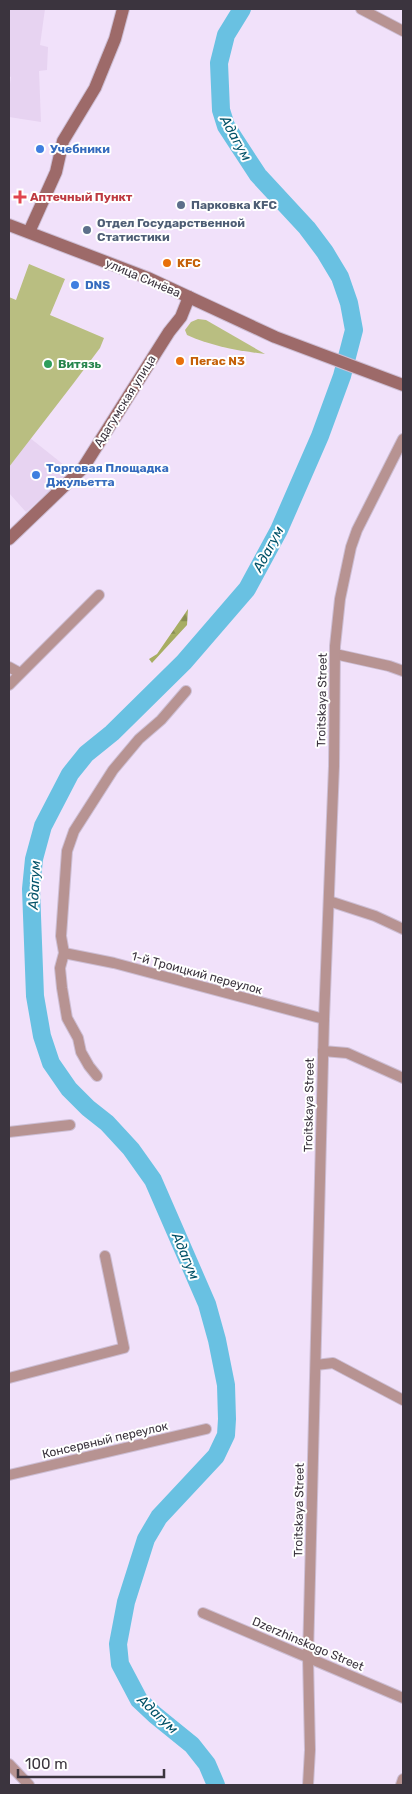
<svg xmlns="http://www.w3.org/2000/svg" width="412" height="1794" viewBox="0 0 412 1794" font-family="Rubik,sans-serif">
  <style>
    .built { fill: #e7d3f1 }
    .grass { fill: #b9be81 }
    .forest { fill: url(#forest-firs) }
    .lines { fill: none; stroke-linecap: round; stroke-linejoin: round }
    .river { stroke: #69c1e2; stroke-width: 18 }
    .minor-casing { stroke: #cdbed4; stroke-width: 12 }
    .secondary-casing { stroke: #cdbed4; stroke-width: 14 }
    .minor { stroke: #b79392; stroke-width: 10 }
    .secondary { stroke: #9d6a69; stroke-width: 12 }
    .shop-dot { fill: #3f7fe0; stroke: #fff; stroke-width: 2 }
    .health-dot { fill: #e0444e; stroke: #fff; stroke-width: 2 }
    .service-dot { fill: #5c6f8a; stroke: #fff; stroke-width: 2 }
    .food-dot { fill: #e8710a; stroke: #fff; stroke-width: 2 }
    .leisure-dot { fill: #2e9e5b; stroke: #fff; stroke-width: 2 }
    .labels { text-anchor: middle; stroke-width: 4; stroke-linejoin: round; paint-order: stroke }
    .shop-label { font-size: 12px; font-weight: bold; fill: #366cbe; stroke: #fff; text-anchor: start }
    .health-label { font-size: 12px; font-weight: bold; fill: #be3a42; stroke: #fff; text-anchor: start }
    .service-label { font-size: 12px; font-weight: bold; fill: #4e5e75; stroke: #fff; text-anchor: start }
    .food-label { font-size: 12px; font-weight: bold; fill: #c56008; stroke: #fff; text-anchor: start }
    .street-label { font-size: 12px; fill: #3b343e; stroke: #fff }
    .leisure-label { font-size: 12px; font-weight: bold; fill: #27864d; stroke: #fff; text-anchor: start }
    .water-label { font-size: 14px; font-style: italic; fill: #025268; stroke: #fff }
  </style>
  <defs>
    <pattern id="forest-firs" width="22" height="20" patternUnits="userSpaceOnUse" patternTransform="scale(1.25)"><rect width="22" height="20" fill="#a7ad63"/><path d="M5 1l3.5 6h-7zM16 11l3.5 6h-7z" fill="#898e53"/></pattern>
  </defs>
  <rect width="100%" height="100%" fill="#f1e1fa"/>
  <g class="built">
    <polygon points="9,9 45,9 40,45 48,47 47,70 39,71 41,122 9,117 9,91 11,77 9,76"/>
    <polygon points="30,438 69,469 59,482 26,512 9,493 9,467"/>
  </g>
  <g class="grass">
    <polygon points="29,264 65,279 50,315 104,338 100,348 73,384 9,467 9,297 16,300"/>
    <path d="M198 319 206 320 265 354C239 351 211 346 187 335L185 330 191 322Z"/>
  </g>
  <polygon class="forest" points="188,609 187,625 152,663 149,659 157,654"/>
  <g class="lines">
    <polyline class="river" points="216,1785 207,1764 192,1745 155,1715 139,1700 120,1664 118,1644 126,1602 146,1539 159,1517 216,1456 226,1435 227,1419 226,1385 217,1340 207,1304 153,1180 131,1149 107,1123 88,1108 69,1089 51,1063 42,1036 35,996 31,889 34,859 43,826 70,774 86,754 112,733 184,662 247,589 279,530 320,436 342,376 354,330 349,303 340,277 325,252 307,228 258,175 226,126 221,110 219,63 226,35 242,9"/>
    <defs>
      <g id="minor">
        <polyline points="361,9 403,31"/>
        <polyline points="335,654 389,666 403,671"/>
        <polyline points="9,667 20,673"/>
        <polyline points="9,685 99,595"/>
        <polyline points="329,901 375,916 403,929"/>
        <polyline points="64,953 114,963 324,1019"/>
        <polyline points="323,1051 347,1053 403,1078"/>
        <polyline points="97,1076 89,1066 81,1052 78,1038 67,1018 62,988 60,968 64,953 61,936 67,851 74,831 113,770 139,739 161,720 186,691"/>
        <polyline points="9,1132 70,1125"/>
        <polyline points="316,1365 333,1363 403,1400"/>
        <polyline points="9,1378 124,1348 105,1256"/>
        <polyline points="9,1475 206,1429"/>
        <polyline points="203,1613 403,1698"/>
        <polyline points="9,1764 29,1785"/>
        <polyline points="308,1785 310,1750 308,1657 324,1019 334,766 335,646 340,599 351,547 357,530 403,439"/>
        <polyline points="401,1785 403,1779"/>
      </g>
      <g id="secondary">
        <polyline points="9,225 148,278 275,337 403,385"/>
        <polyline points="29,232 56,172 63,141 95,88 115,39 123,9"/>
        <polyline points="9,539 83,468 169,332 181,317 189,297"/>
      </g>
    </defs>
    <use href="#minor" class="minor-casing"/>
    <use href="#secondary" class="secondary-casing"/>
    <use href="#minor" class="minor"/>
    <use href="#secondary" class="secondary"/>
  </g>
  <g class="shop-dot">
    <circle cx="40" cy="149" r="5"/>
    <circle cx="75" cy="285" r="5"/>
    <circle cx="36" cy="475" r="5"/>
  </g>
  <path class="health-dot" d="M17.5 189.5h5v5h5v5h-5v5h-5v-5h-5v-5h5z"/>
  <g class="service-dot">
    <circle cx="181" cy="205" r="5"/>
    <circle cx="87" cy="230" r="5"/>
  </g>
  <g class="food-dot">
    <circle cx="167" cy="263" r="5"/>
    <circle cx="180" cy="361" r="5"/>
  </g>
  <circle class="leisure-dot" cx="48" cy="364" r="5"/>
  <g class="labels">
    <g class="shop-label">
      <text x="50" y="153">Учебники</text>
      <text x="85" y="289">DNS</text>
      <text x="46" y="472">Торговая Площадка<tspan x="46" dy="14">Джульетта</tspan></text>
    </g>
    <g class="health-label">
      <text x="30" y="201">Аптечный Пункт</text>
    </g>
    <g class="service-label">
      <text x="191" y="209">Парковка KFC</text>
      <text x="97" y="227">Отдел Государственной<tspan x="97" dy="14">Статистики</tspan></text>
    </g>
    <g class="food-label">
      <text x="177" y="267">KFC</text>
      <text x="190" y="365">Пегас N3</text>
    </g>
    <g class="street-label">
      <text transform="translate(143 278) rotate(23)" y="4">улица Синёва</text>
      <text transform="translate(125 401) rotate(-58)" y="4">Адагумская улица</text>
      <text transform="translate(322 700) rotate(-89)" y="4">Troitskaya Street</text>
      <text transform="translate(197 973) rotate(15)" y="4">1-й Троицкий переулок</text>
      <text transform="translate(309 1105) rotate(-89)" y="4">Troitskaya Street</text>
      <text transform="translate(105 1440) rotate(-13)" y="4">Консервный переулок</text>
      <text transform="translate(299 1510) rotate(-89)" y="4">Troitskaya Street</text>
      <text transform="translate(308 1644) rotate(23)" y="4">Dzerzhinskogo Street</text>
    </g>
    <g class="leisure-label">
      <text x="58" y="368">Витязь</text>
    </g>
    <g class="water-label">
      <text transform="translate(236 138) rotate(61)" y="5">Адагум</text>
      <text transform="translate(268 549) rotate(-62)" y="5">Адагум</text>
      <text transform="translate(34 885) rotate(-87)" y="5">Адагум</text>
      <text transform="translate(186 1256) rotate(67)" y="5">Адагум</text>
      <text transform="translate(158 1714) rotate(43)" y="5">Адагум</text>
    </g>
  </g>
  <rect width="412" height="1794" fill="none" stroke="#3b343e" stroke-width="20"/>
  <path d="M18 1769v8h146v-8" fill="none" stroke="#3b343e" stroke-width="2.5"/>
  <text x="25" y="1769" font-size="15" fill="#3b343e" stroke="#ffffff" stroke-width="4" paint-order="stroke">100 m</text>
</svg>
